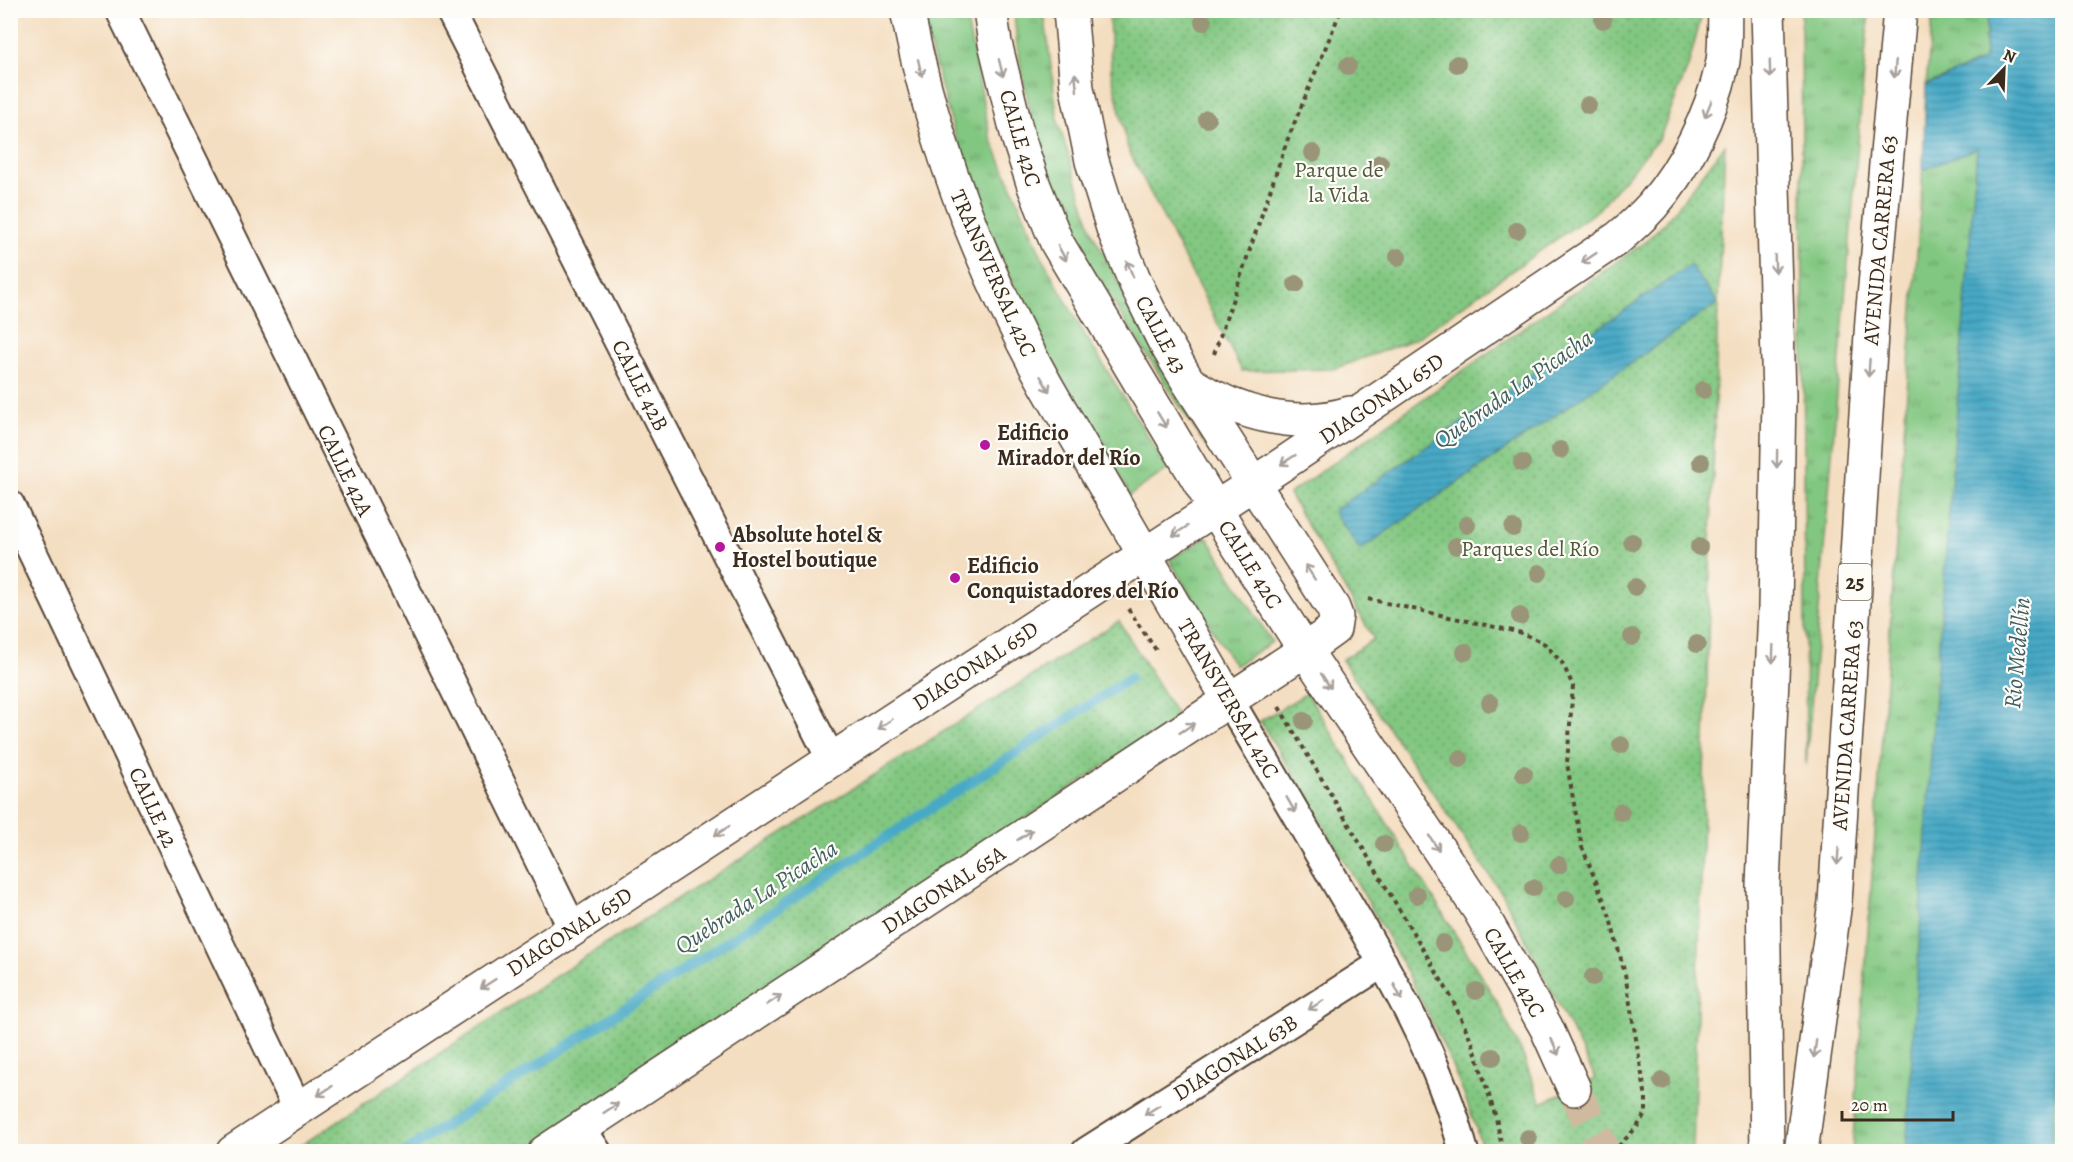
<svg xmlns="http://www.w3.org/2000/svg" width="2073" height="1162" viewBox="0 0 2073 1162" font-family="Alegreya,serif">
  <style>
    .grass { fill: url(#grass-tufts); stroke: #5e7850; stroke-width: 1.5 }
    .park { fill: url(#park-dots); stroke: #5e7850; stroke-width: 1.5 }
    .water { fill: url(#water-rules); stroke: #416a72; stroke-width: 1.5 }
    .lines { fill: none; stroke-linecap: round; stroke-linejoin: round }
    .stream { stroke: #47a9c6; stroke-width: 10 }
    .tertiary-tunnel { stroke: #cfbaa0; stroke-width: 33; stroke-dasharray: 33 16; stroke-linecap: butt }
    .minor-casing { stroke: #574536; stroke-width: 32 }
    .tertiary-casing { stroke: #574536; stroke-width: 36 }
    .trunk-casing { stroke: #574536; stroke-width: 36 }
    .path { stroke: #574536; stroke-width: 4; stroke-dasharray: 4.5 4.5; stroke-linecap: butt }
    .minor { stroke: #fff; stroke-width: 28 }
    .tertiary { stroke: #fff; stroke-width: 33 }
    .trunk { stroke: #fff; stroke-width: 33 }
    .tree { fill: #9a9578 }
    .oneway { stroke: #a79f9a }
    .poi-dot { fill: #b5179e; stroke: #fdfcf7; stroke-width: 2 }
    .labels { text-anchor: middle; stroke-width: 4.5; stroke-linejoin: round; paint-order: stroke }
    .shield { fill: #fdfcf7; stroke: #75695f; stroke-width: 1.5 }
    .shield-label { font-size: 21px; font-weight: bold; fill: #3b2a1e }
    .street-label { font-size: 22px; fill: #3b2a1e; stroke: #fdfcf7 }
    .park-label { font-size: 22px; fill: #50593c; stroke: #fdfcf7 }
    .poi-label { font-size: 22px; font-weight: bold; fill: #3b2a1e; stroke: #fdfcf7; text-anchor: start }
    .water-label { font-size: 24px; font-style: italic; fill: #405d61; stroke: #fdfcf7 }
  </style>
  <defs>
    <pattern id="grass-tufts" width="24" height="20" patternUnits="userSpaceOnUse" patternTransform="scale(1.5)"><rect width="24" height="20" fill="#82c781"/><path d="M3 7l-1-3M5 7V3M7 7l1-3M15 17l-1-3M17 17v-4M19 17l1-3" fill="none" stroke="#6ca269"/></pattern>
    <pattern id="park-dots" width="8" height="8" patternUnits="userSpaceOnUse" patternTransform="scale(1.5)"><rect width="8" height="8" fill="#82c781"/><path d="M2 2h.1M6 6h.1" fill="none" stroke="#6ca269" stroke-width="1.8" stroke-linecap="round"/></pattern>
    <pattern id="water-rules" width="6" height="5" patternUnits="userSpaceOnUse" patternTransform="scale(1.5)"><rect width="6" height="5" fill="#47a9c6"/><path d="M0 2.5h6" fill="none" stroke="#3c8aa0"/></pattern>
  </defs>
  <rect width="100%" height="100%" fill="#fdfcf7"/>
  <filter id="ink" filterUnits="userSpaceOnUse"><feTurbulence type="fractalNoise" baseFrequency=".0167" numOctaves="2"/><feDisplacementMap in="SourceGraphic" scale="12" xChannelSelector="R" yChannelSelector="G"/><feConvolveMatrix kernelMatrix="1 2 1 2 8 2 1 2 1" color-interpolation-filters="sRGB"/></filter>
  <filter id="wash" filterUnits="userSpaceOnUse"><feTurbulence type="fractalNoise" baseFrequency=".008" numOctaves="4" result="noise"/><feDisplacementMap in="SourceGraphic" scale="24" xChannelSelector="R" yChannelSelector="G"/><feGaussianBlur stdDeviation="1.35" result="paint"/><feColorMatrix in="noise" values="0 0 0 0 0 0 0 0 0 0 0 0 0 0 0 0 0 1.4 0 .05"/><feComposite in="paint" operator="in"/></filter>
  <g filter="url(#wash)">
    <rect width="100%" height="100%" fill="#f4dec1"/>
    <g class="grass">
      <polygon points="920,11 965,11 990,136 1043,259 1082,330 1168,469 1130,495 1033,330 968,182"/>
      <polygon points="1014,11 1044,11 1058,122 1093,234 1207,448 1078,248 1038,152 1017,46"/>
      <polygon points="1801,11 1869,11 1806,766"/>
      <polygon points="1933,11 1988,11 1984,60 1926,85"/>
      <polygon points="1977,147 1907,1151 1852,1152 1923,170"/>
      <polygon points="1207,537 1272,642 1235,666 1169,560"/>
    </g>
    <g class="park">
      <polygon points="1109,11 1109,10 1703,11 1688,67 1660,137 1598,210 1415,339 1334,369 1242,371 1128,149 1111,71"/>
      <path d="M1725 145 1718 303 1693 1151H1483C1465 1087 1435 1026 1404 967 1359 883 1310 802 1260 721L1307 693 1496 1000 1522 1053 1541 1103 1596 1079 1503 895 1342 660 1374 639 1289 494 1646 241 1669 218Z"/>
      <polygon points="1119,621 1178,717 527,1151 291,1152 585,957"/>
      <polygon points="2062,977 2062,1151 2051,1151"/>
    </g>
    <g class="water">
      <polygon points="1988,11 2062,11 2062,977 2051,1151 1906,1151 1934,708 1977,148 1923,170 1926,85 1984,60"/>
      <polygon points="1690,265 1718,303 1360,550 1333,511"/>
    </g>
    <g class="lines">
      <polyline class="stream" points="405,1152 1130,678"/>
    </g>
  </g>
  <g filter="url(#ink)">
    <g class="lines">
      <polyline class="tertiary-tunnel" points="1574,1089 1604,1152"/>
      <defs>
        <g id="minor">
          <polyline points="120,10 573,929"/>
          <polyline points="450,10 831,759"/>
          <polyline points="10,505 298,1109"/>
          <path d="M1229 700C1267 764 1305 829 1342 893 1390 974 1440 1059 1464 1152"/>
          <polyline points="581,1128 597,1152"/>
          <polyline points="1086,1152 1383,963"/>
        </g>
        <g id="tertiary">
          <path d="M907 10C933 143 981 268 1046 385L1229 700"/>
          <polyline points="990,10 995,43 1018,137 1034,186 1057,243 1233,538 1305,650 1480,911 1546,1027 1574,1089"/>
          <path d="M1191 384C1239 414 1295 430 1350 413"/>
          <path d="M233 1152 1280 466 1618 238C1630 228 1642 217 1652 206 1685 168 1711 115 1722 66 1726 49 1724 28 1725 10"/>
          <polyline points="545,1152 1305,650 1334,629 1336,616 1333,608 1189,383 1163,339 1136,284 1113,228 1092,161 1077,88 1070,10"/>
        </g>
        <g id="trunk">
          <polyline points="1767,1152 1763,885 1775,608 1779,396 1768,10"/>
          <polyline points="1801,1152 1835,902 1872,319 1900,10"/>
        </g>
      </defs>
      <use href="#minor" class="minor-casing"/>
      <use href="#tertiary" class="tertiary-casing"/>
      <use href="#trunk" class="trunk-casing"/>
      <g class="path">
        <polyline points="1214,354 1287,141 1341,10"/>
        <polyline points="1368,599 1522,633 1545,644 1563,664 1573,686 1567,763 1572,793 1582,847 1608,911 1625,974 1646,1098 1646,1113 1637,1127 1613,1152"/>
        <polyline points="1128,609 1156,650"/>
        <polyline points="1279,707 1450,995 1473,1044 1496,1118 1503,1152"/>
      </g>
      <use href="#minor" class="minor"/>
      <use href="#tertiary" class="tertiary"/>
      <use href="#trunk" class="trunk"/>
    </g>
    <g class="tree">
      <circle cx="1603" cy="20" r="9"/>
      <circle cx="1203" cy="22" r="9"/>
      <circle cx="1457" cy="64" r="9"/>
      <circle cx="1348" cy="66" r="9"/>
      <circle cx="1588" cy="105" r="9"/>
      <circle cx="1207" cy="119" r="9"/>
      <circle cx="1313" cy="153" r="9"/>
      <circle cx="1380" cy="163" r="9"/>
      <circle cx="1517" cy="230" r="9"/>
      <circle cx="1398" cy="257" r="9"/>
      <circle cx="1296" cy="284" r="9"/>
      <circle cx="1703" cy="390" r="9"/>
      <circle cx="1560" cy="450" r="9"/>
      <circle cx="1701" cy="462" r="9"/>
      <circle cx="1522" cy="463" r="9"/>
      <circle cx="1467" cy="525" r="9"/>
      <circle cx="1513" cy="528" r="9"/>
      <circle cx="1632" cy="542" r="9"/>
      <circle cx="1456" cy="546" r="9"/>
      <circle cx="1699" cy="547" r="9"/>
      <circle cx="1539" cy="573" r="9"/>
      <circle cx="1635" cy="587" r="9"/>
      <circle cx="1520" cy="616" r="9"/>
      <circle cx="1632" cy="637" r="9"/>
      <circle cx="1697" cy="644" r="9"/>
      <circle cx="1465" cy="652" r="9"/>
      <circle cx="1490" cy="703" r="9"/>
      <circle cx="1304" cy="721" r="9"/>
      <circle cx="1621" cy="745" r="9"/>
      <circle cx="1460" cy="759" r="9"/>
      <circle cx="1524" cy="774" r="9"/>
      <circle cx="1621" cy="812" r="9"/>
      <circle cx="1521" cy="833" r="9"/>
      <circle cx="1384" cy="844" r="9"/>
      <circle cx="1559" cy="865" r="9"/>
      <circle cx="1533" cy="888" r="9"/>
      <circle cx="1417" cy="895" r="9"/>
      <circle cx="1566" cy="899" r="9"/>
      <circle cx="1443" cy="943" r="9"/>
      <circle cx="1593" cy="977" r="9"/>
      <circle cx="1476" cy="991" r="9"/>
      <circle cx="1493" cy="1057" r="9"/>
      <circle cx="1662" cy="1081" r="9"/>
      <circle cx="1528" cy="1138" r="9"/>
    </g>
    <defs><path id="oneway-shaft" d="M-6 0H5M1.5-3L5.5 0L1.5 3" fill="none" stroke-width="1.6" stroke-linecap="round" stroke-linejoin="round" transform="scale(1.5)"/></defs>
    <g class="oneway">
      <use href="#oneway-shaft" transform="translate(920 68) rotate(77)"/>
      <use href="#oneway-shaft" transform="translate(1001 68) rotate(76)"/>
      <use href="#oneway-shaft" transform="translate(1770 69) rotate(88)"/>
      <use href="#oneway-shaft" transform="translate(1895 69) rotate(95)"/>
      <use href="#oneway-shaft" transform="translate(1076 82) rotate(-96)"/>
      <use href="#oneway-shaft" transform="translate(1708 109) rotate(112)"/>
      <use href="#oneway-shaft" transform="translate(1062 253) rotate(61)"/>
      <use href="#oneway-shaft" transform="translate(1589 258) rotate(146)"/>
      <use href="#oneway-shaft" transform="translate(1775 264) rotate(88)"/>
      <use href="#oneway-shaft" transform="translate(1130 269) rotate(-112)"/>
      <use href="#oneway-shaft" transform="translate(1869 368) rotate(94)"/>
      <use href="#oneway-shaft" transform="translate(1045 384) rotate(60)"/>
      <use href="#oneway-shaft" transform="translate(1162 420) rotate(59)"/>
      <use href="#oneway-shaft" transform="translate(1777 459) rotate(91)"/>
      <use href="#oneway-shaft" transform="translate(1288 460) rotate(147)"/>
      <use href="#oneway-shaft" transform="translate(1180 531) rotate(147)"/>
      <use href="#oneway-shaft" transform="translate(1310 572) rotate(-123)"/>
      <use href="#oneway-shaft" transform="translate(1773 654) rotate(92)"/>
      <use href="#oneway-shaft" transform="translate(1326 681) rotate(56)"/>
      <use href="#oneway-shaft" transform="translate(885 724) rotate(147)"/>
      <use href="#oneway-shaft" transform="translate(1187 728) rotate(-33)"/>
      <use href="#oneway-shaft" transform="translate(1291 805) rotate(60)"/>
      <use href="#oneway-shaft" transform="translate(722 831) rotate(147)"/>
      <use href="#oneway-shaft" transform="translate(1025 835) rotate(-33)"/>
      <use href="#oneway-shaft" transform="translate(1434 843) rotate(56)"/>
      <use href="#oneway-shaft" transform="translate(1838 856) rotate(94)"/>
      <use href="#oneway-shaft" transform="translate(488 984) rotate(147)"/>
      <use href="#oneway-shaft" transform="translate(1398 992) rotate(63)"/>
      <use href="#oneway-shaft" transform="translate(774 1000) rotate(-33)"/>
      <use href="#oneway-shaft" transform="translate(1316 1005) rotate(148)"/>
      <use href="#oneway-shaft" transform="translate(1555 1047) rotate(66)"/>
      <use href="#oneway-shaft" transform="translate(1815 1049) rotate(98)"/>
      <use href="#oneway-shaft" transform="translate(325 1091) rotate(147)"/>
      <use href="#oneway-shaft" transform="translate(611 1108) rotate(-33)"/>
      <use href="#oneway-shaft" transform="translate(1152 1110) rotate(148)"/>
    </g>
  </g>
  <g class="poi-dot">
    <circle cx="985" cy="445" r="6"/>
    <circle cx="720" cy="547" r="6"/>
    <circle cx="955" cy="578" r="6"/>
  </g>
  <g class="labels">
    <rect class="shield" x="1838.5" y="564" width="33" height="36" rx="4.5"/>
    <g class="shield-label">
      <text x="1855" y="589">25</text>
    </g>
    <g class="street-label">
      <text transform="translate(1021 138) rotate(74)" y="8">CALLE 42C</text>
      <text transform="translate(1879 240) rotate(-85)" y="8">AVENIDA CARRERA 63</text>
      <text transform="translate(994 273) rotate(66)" y="8">TRANSVERSAL 42C</text>
      <text transform="translate(1162 334) rotate(62)" y="8">CALLE 43</text>
      <text transform="translate(641 385) rotate(63)" y="8">CALLE 42B</text>
      <text transform="translate(1381 398) rotate(-34)" y="8">DIAGONAL 65D</text>
      <text transform="translate(346 470) rotate(64)" y="8">CALLE 42A</text>
      <text transform="translate(1251 564) rotate(58)" y="8">CALLE 42C</text>
      <text transform="translate(975 665) rotate(-33)" y="8">DIAGONAL 65D</text>
      <text transform="translate(1229 698) rotate(60)" y="8">TRANSVERSAL 42C</text>
      <text transform="translate(1846 725) rotate(-86)" y="8">AVENIDA CARRERA 63</text>
      <text transform="translate(154 807) rotate(65)" y="8">CALLE 42</text>
      <text transform="translate(943 889) rotate(-33)" y="8">DIAGONAL 65A</text>
      <text transform="translate(569 931) rotate(-33)" y="8">DIAGONAL 65D</text>
      <text transform="translate(1515 972) rotate(60)" y="8">CALLE 42C</text>
      <text transform="translate(1235 1057) rotate(-32)" y="8">DIAGONAL 63B</text>
    </g>
    <g class="park-label">
      <text x="1339" y="177">Parque de<tspan x="1339" dy="25">la Vida</tspan></text>
      <text x="1530" y="556">Parques del Río</text>
    </g>
    <g class="poi-label">
      <text x="997" y="440">Edificio<tspan x="997" dy="25">Mirador del Río</tspan></text>
      <text x="732" y="542">Absolute hotel &amp;<tspan x="732" dy="25">Hostel boutique</tspan></text>
      <text x="967" y="573">Edificio<tspan x="967" dy="25">Conquistadores del Río</tspan></text>
    </g>
    <g class="water-label">
      <text transform="translate(1513 389) rotate(-35)" y="8">Quebrada La Picacha</text>
      <text transform="translate(2017 653) rotate(-85)" y="8">Río Medellín</text>
      <text transform="translate(756 897) rotate(-33)" y="8">Quebrada La Picacha</text>
    </g>
  </g>
  <rect width="2073" height="1162" fill="none" stroke="#fdfcf7" stroke-width="36"/>
  <g transform="translate(2004 69) rotate(23)" stroke="#fdfcf7" stroke-width="4.5" paint-order="stroke">
  <path d="M0-4.5L10 22L0 15L-10 22Z" fill="#3b2a1e"/>
  <text y="-9" font-size="16" font-weight="bold" text-anchor="middle" fill="#3b2a1e">N</text>
  </g>
  <path d="M1842 1111v9h111v-9" fill="none" stroke="#3b2a1e" stroke-width="3"/>
  <text x="1851" y="1111" font-size="18" fill="#3b2a1e" stroke="#fdfcf7" stroke-width="4.5" paint-order="stroke">20 m</text>
</svg>
